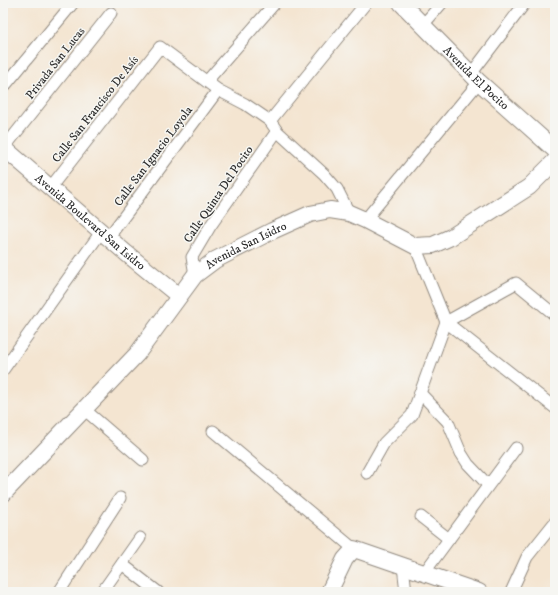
<svg xmlns="http://www.w3.org/2000/svg" width="558" height="595" viewBox="0 0 558 595" font-family="'IM FELL DW Pica',serif">
  <style>
    .lines { fill: none; stroke-linecap: round; stroke-linejoin: round }
    .street-casing { stroke: #90887e; stroke-width: 13 }
    .secondary-casing { stroke: #90887e; stroke-width: 18 }
    .street { stroke: #fff; stroke-width: 11 }
    .secondary { stroke: #fff; stroke-width: 16 }
    .labels { text-anchor: middle; stroke-width: 3; stroke-linejoin: round; paint-order: stroke }
    .street-label { font-size: 12px; fill: #2b2b2b; stroke: #f6f6f2 }
  </style>
  <rect width="100%" height="100%" fill="#f6f6f2"/>
  <filter id="ink" filterUnits="userSpaceOnUse"><feTurbulence type="fractalNoise" baseFrequency=".025" numOctaves="2"/><feDisplacementMap in="SourceGraphic" scale="8" xChannelSelector="R" yChannelSelector="G"/><feConvolveMatrix kernelMatrix="1 2 1 2 8 2 1 2 1" color-interpolation-filters="sRGB"/></filter>
  <filter id="wash" filterUnits="userSpaceOnUse"><feTurbulence type="fractalNoise" baseFrequency=".012" numOctaves="4" result="noise"/><feDisplacementMap in="SourceGraphic" scale="16" xChannelSelector="R" yChannelSelector="G"/><feGaussianBlur stdDeviation="0.9" result="paint"/><feColorMatrix in="noise" values="0 0 0 0 0 0 0 0 0 0 0 0 0 0 0 0 0 1.4 0 .05"/><feComposite in="paint" operator="in"/></filter>
  <g filter="url(#wash)">
    <rect width="100%" height="100%" fill="#f4e5d1"/>
  </g>
  <g filter="url(#ink)">
    <g class="lines">
      <defs>
        <g id="street">
          <polyline points="423,25 442,3"/>
          <polyline points="471,74 525,3"/>
          <polyline points="207,81 275,3"/>
          <polyline points="3,88 73,3"/>
          <polyline points="270,121 366,3"/>
          <polyline points="4,148 111,13"/>
          <polyline points="50,188 160,47 218,90 245,104 270,121 277,131 324,174 337,189 349,213"/>
          <polyline points="365,220 479,82"/>
          <polyline points="108,238 218,90"/>
          <polyline points="195,275 192,257 211,225 277,131"/>
          <polyline points="446,322 555,408"/>
          <polyline points="446,322 516,283 555,315"/>
          <polyline points="3,370 101,232"/>
          <polyline points="420,393 448,422 461,453 468,464 488,485"/>
          <polyline points="85,410 143,460"/>
          <polyline points="213,431 354,549"/>
          <polyline points="367,473 384,443 412,415 446,322 415,246"/>
          <polyline points="421,517 449,539"/>
          <polyline points="122,564 158,592"/>
          <polyline points="403,566 406,592"/>
          <polyline points="424,573 516,448"/>
          <polyline points="59,592 120,498"/>
          <polyline points="102,592 140,538"/>
          <polyline points="511,592 527,557 555,522"/>
        </g>
        <g id="secondary">
          <path id="s1" d="M401 3 479 82 555 150"/>
          <path id="s2" d="M3 147 126 253 179 296"/>
          <path id="s3" d="M3 494 137 354 195 275 215 260 272 231 310 214 330 210 349 213 365 220 415 246 433 245 451 237 529 187 555 161"/>
          <polyline points="329,592 345,559 354,549 479,592"/>
        </g>
      </defs>
      <use href="#street" class="street-casing"/>
      <use href="#secondary" class="secondary-casing"/>
      <use href="#street" class="street"/>
      <use href="#secondary" class="secondary"/>
    </g>
  </g>
  <g class="labels">
    <g class="street-label">
      <text transform="translate(55 63) rotate(-52)" y="4">Privada San Lucas</text>
      <text dy="4" stroke="none"><textPath href="#s1" startOffset="106">Avenida El Pocito</textPath></text>
      <text transform="translate(95 109) rotate(-52)" y="4">Calle San Francisco De Asís</text>
      <text transform="translate(153 156) rotate(-53)" y="4">Calle San Ignacio Loyola</text>
      <text transform="translate(218 194) rotate(-56)" y="4">Calle Quinta Del Pocito</text>
      <text dy="4" stroke="none"><textPath href="#s2" startOffset="115">Avenida Boulevard San Isidro</textPath></text>
      <text dy="4" stroke="none"><textPath href="#s3" startOffset="351">Avenida San Isidro</textPath></text>
    </g>
  </g>
  <rect width="558" height="595" fill="none" stroke="#f6f6f2" stroke-width="16"/>
</svg>
